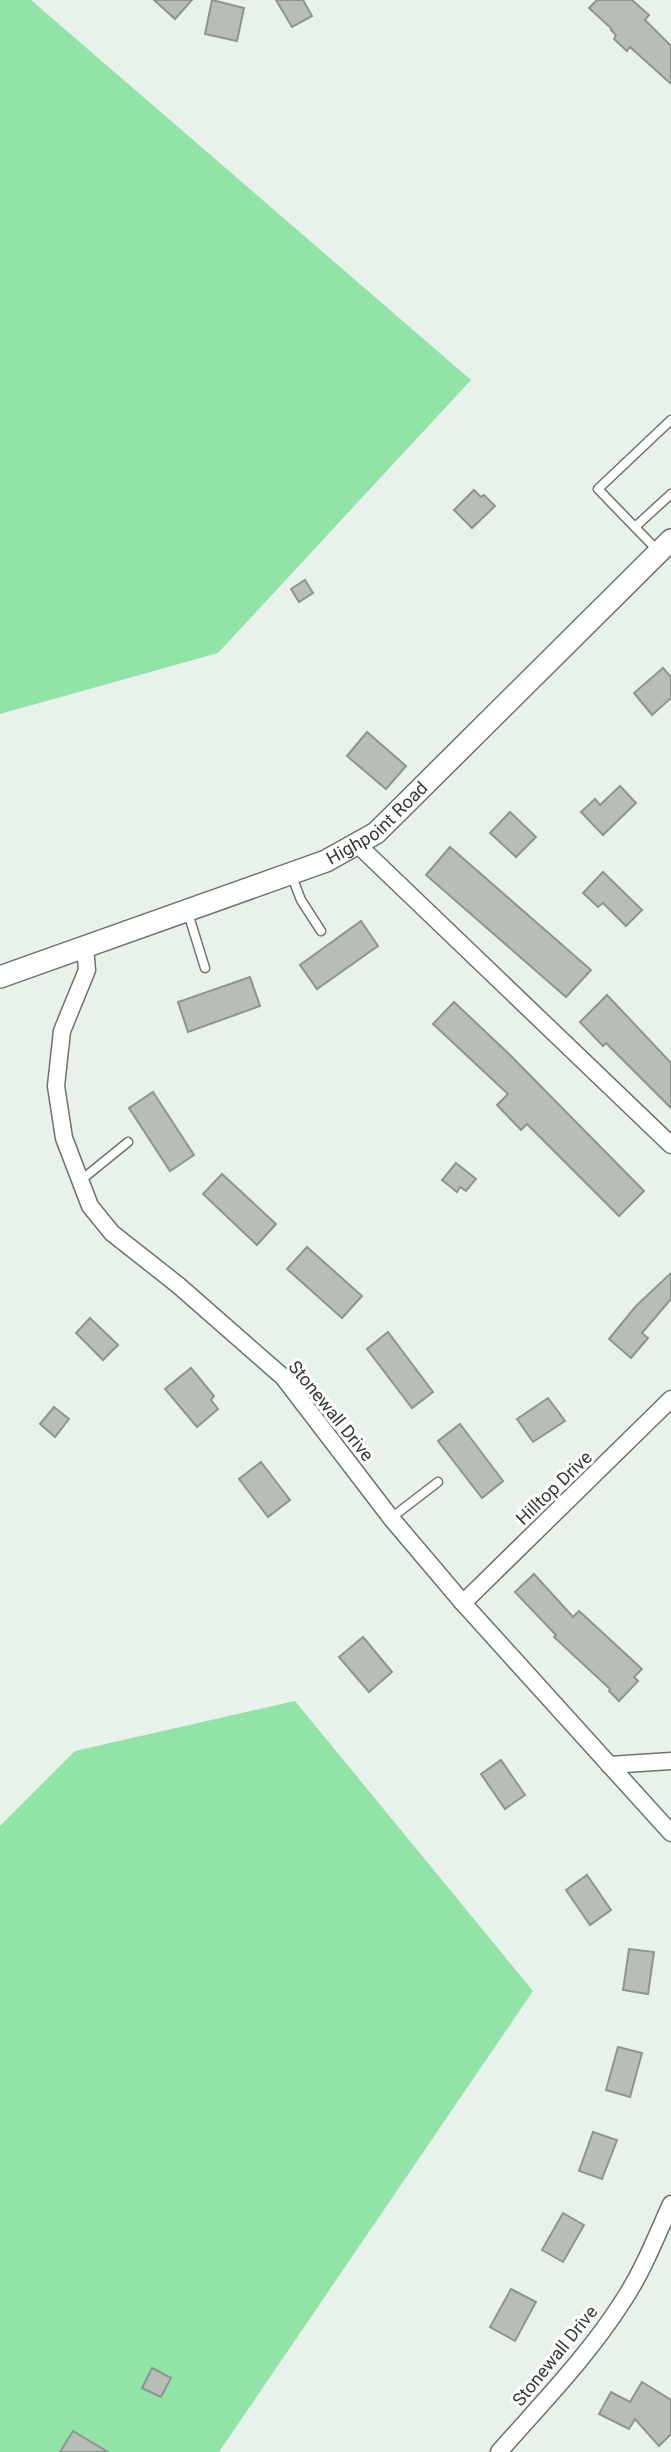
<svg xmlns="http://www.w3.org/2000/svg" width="671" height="2452" viewBox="0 0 671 2452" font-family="Roboto,sans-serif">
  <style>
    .green { fill: #92e3a7 }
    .building { fill: #b7beb8; stroke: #8e958f; stroke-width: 2 }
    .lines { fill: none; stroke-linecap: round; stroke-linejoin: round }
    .service-casing { stroke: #6d746e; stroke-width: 11 }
    .minor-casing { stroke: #6d746e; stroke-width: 19 }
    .tertiary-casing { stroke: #6d746e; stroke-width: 24 }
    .service { stroke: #fff; stroke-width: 8 }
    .minor { stroke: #fff; stroke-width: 16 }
    .tertiary { stroke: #fff; stroke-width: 21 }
    .labels { text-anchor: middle; stroke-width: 6; stroke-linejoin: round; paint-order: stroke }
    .street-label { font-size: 18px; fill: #363936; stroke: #fff }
  </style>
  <rect width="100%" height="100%" fill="#e9f1eb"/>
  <g class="green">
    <polygon points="0,0 31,0 471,380 218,653 0,714"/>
    <polygon points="295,1701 533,1991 219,2452 0,2452 0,1826 75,1751"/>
  </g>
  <g class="building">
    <polygon points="154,0 192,0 175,19"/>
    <polygon points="212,0 244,8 237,41 205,34"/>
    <polygon points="276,0 303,0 312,16 292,27"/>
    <polygon points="597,0 632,0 649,15 645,20 671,46 671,84 630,47 627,51 614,39 616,35 611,30 612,29 589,8"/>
    <polygon points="474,490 481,497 484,495 495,506 472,528 454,510"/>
    <polygon points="305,580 313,593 299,602 291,589"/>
    <polygon points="663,668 671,677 671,698 652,715 634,693"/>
    <polygon points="367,732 406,766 386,789 347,756"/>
    <polygon points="620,786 636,803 603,835 581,812 595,799 600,805"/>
    <polygon points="510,812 536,837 516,857 490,833"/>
    <polygon points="450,847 591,970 566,997 426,875"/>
    <polygon points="603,872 642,910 626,926 603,903 598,907 583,893"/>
    <polygon points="361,921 378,946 317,989 300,965"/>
    <polygon points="250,977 260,1006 188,1032 178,1002"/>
    <polygon points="607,995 671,1063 671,1108 606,1043 603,1046 580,1022"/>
    <polygon points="454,1002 510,1055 644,1191 619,1216 527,1124 521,1130 497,1105 508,1094 433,1024"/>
    <polygon points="153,1092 194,1155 170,1171 129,1108"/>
    <polygon points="456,1163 476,1179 466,1191 460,1187 457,1192 442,1180"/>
    <polygon points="222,1174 276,1224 257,1245 203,1194"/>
    <polygon points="307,1247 362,1296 342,1318 287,1269"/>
    <polygon points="671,1273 671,1299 642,1333 648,1338 631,1358 609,1339 636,1306"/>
    <polygon points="90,1318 118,1345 103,1360 76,1333"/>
    <polygon points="388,1332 433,1392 412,1408 367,1349"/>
    <polygon points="191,1368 214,1396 211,1400 218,1409 197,1427 165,1389"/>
    <polygon points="548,1398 565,1421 533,1442 517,1419"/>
    <polygon points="54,1407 69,1419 55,1437 40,1424"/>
    <polygon points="460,1424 503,1481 482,1498 438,1441"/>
    <polygon points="261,1462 290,1500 268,1517 239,1479"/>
    <polygon points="534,1574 573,1617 579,1611 642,1669 634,1677 638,1681 619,1701 609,1691 610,1689 554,1637 556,1635 515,1592"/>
    <polygon points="363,1637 392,1672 369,1692 339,1657"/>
    <polygon points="501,1760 525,1795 505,1809 481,1774"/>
    <polygon points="587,1875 611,1910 590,1925 566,1890"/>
    <polygon points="629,1949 654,1952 648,1994 623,1990"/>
    <polygon points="618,2047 642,2053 630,2097 606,2090"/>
    <polygon points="593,2132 617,2140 602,2179 579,2171"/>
    <polygon points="563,2213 584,2225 563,2262 542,2250"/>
    <polygon points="511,2289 536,2302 515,2341 490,2327"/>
    <polygon points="152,2368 171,2378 161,2397 142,2388"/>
    <polygon points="642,2382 671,2400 671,2434 659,2446 635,2419 629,2429 599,2414 611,2392 630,2402"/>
    <polygon points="73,2431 108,2452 60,2452"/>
  </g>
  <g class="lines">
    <defs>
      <g id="service">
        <polyline points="635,527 671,494"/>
        <polyline points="659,552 598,489 671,420"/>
        <polyline points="291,874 301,900 321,931"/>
        <polyline points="188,913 205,968"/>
        <polyline points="80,1181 128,1142"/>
        <polyline points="391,1518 438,1482"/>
      </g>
      <g id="minor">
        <polyline points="357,844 671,1145"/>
        <polyline points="85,947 87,970 62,1031 56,1086 64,1138 90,1206 112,1233 178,1285 283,1377 391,1518 463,1603 671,1833"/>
        <polyline points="463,1603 671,1399"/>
        <polyline points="609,1765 671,1761"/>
        <path d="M499 2452C542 2403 588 2356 623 2301 643 2271 656 2237 671 2204"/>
      </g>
      <g id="tertiary">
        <path id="s1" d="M0 977 326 861 376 833 671 540"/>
      </g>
    </defs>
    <use href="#service" class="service-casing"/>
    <use href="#minor" class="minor-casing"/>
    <use href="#tertiary" class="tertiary-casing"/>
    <use href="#service" class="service"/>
    <use href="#minor" class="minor"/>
    <use href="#tertiary" class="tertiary"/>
  </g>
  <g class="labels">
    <g class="street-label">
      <text dy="6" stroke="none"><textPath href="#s1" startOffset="410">Highpoint Road</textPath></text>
      <text transform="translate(331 1411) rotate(51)" y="6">Stonewall Drive</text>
      <text transform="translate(554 1488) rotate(-44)" y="6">Hilltop Drive</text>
      <text transform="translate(555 2356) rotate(-51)" y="6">Stonewall Drive</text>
    </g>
  </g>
</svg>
